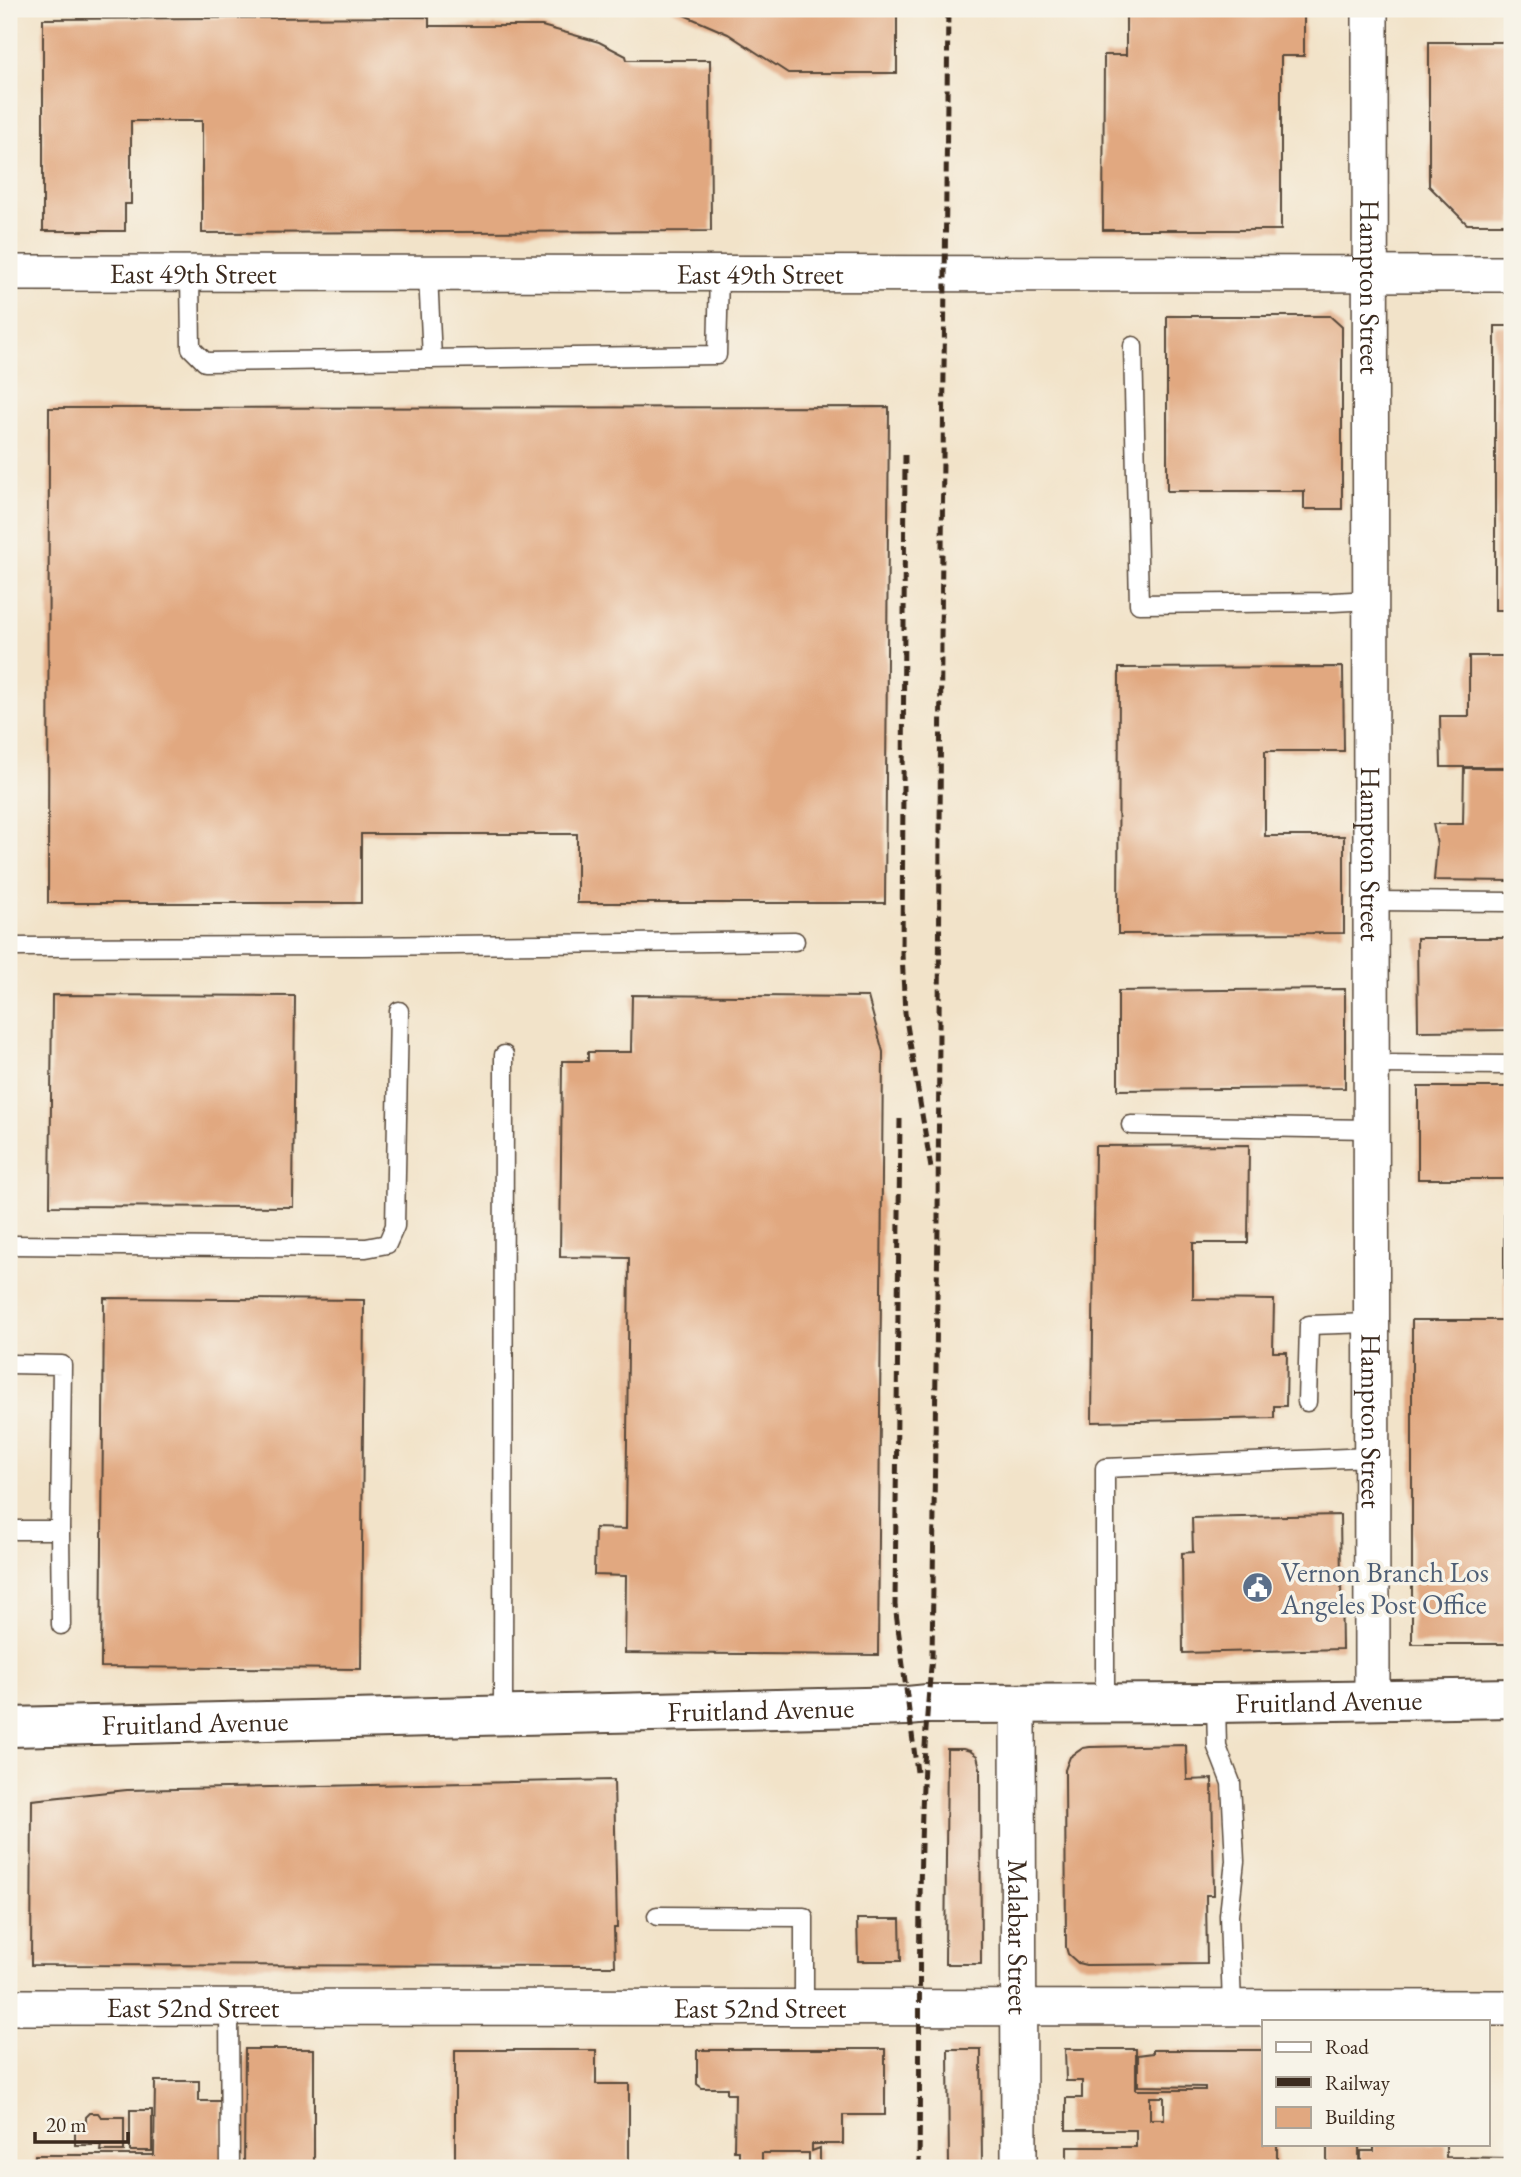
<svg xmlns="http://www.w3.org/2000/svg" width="1521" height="2177" viewBox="0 0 1521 2177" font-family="'EB Garamond',serif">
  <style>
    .building { fill: #e1a880; fill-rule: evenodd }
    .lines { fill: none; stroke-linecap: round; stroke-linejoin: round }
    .lane-casing { stroke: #564638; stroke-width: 21 }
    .street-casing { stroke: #564638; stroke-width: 38 }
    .secondary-casing { stroke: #564638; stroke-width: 42 }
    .lane { stroke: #fff; stroke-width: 18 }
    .street { stroke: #fff; stroke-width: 35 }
    .secondary { stroke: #fff; stroke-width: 38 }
    .rail { stroke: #3b2a1e; stroke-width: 5; stroke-dasharray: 10 5; stroke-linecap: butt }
    .labels { text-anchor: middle; stroke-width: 7; stroke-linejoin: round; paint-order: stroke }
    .street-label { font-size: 28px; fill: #3b2a1e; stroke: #f7f3e8 }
    .service-label { font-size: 28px; fill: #4e5e75; stroke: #f7f3e8; text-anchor: start }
  </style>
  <rect width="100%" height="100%" fill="#f7f3e8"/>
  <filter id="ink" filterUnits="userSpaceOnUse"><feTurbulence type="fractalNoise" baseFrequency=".0143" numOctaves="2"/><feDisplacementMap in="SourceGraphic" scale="14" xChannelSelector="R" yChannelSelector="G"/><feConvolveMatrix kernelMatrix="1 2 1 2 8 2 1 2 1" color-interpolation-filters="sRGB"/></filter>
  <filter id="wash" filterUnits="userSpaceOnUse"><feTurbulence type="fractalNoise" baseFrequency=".00686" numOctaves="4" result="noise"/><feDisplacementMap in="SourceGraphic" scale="28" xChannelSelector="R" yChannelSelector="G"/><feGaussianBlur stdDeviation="1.57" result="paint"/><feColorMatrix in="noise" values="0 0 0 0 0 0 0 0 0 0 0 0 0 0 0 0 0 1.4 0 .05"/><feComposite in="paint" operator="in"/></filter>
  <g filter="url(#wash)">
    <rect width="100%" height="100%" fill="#f2e3c9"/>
    <g id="blocks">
      <g class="building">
        <polygon points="670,9 897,9 897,73 788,73 728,34"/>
        <polygon points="1126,9 1304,9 1304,56 1281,56 1281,230 1103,230 1104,55 1126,55"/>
        <polygon points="429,17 429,26 542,26 599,42 626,56 627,60 710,60 711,231 202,233 202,121 131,121 131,204 125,204 125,231 43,231 43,19"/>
        <polygon points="1429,42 1512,42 1512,224 1467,224 1429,186"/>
        <polygon points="1167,316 1330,316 1342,327 1342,509 1304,509 1304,491 1167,491"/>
        <rect x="1495" y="326" width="17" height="284"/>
        <polygon points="889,407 885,903 577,903 577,834 361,834 361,903 48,903 49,408"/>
        <polygon points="1469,656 1512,656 1512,767 1441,767 1440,716 1469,716"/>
        <polygon points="1343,667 1344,751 1265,751 1265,836 1344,836 1344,933 1118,934 1119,668"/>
        <polygon points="1464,768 1512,768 1512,881 1434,880 1437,845 1433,824 1463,824"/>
        <polygon points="1417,938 1512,938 1512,1030 1418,1031"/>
        <polygon points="1345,989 1345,1088 1118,1090 1118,991"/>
        <polygon points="52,995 295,996 293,1207 50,1206"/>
        <polygon points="632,995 868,997 883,1052 878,1655 625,1653 626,1576 594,1575 595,1528 626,1529 629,1258 560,1257 562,1061 588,1061 588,1052 631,1052"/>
        <polygon points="1418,1087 1512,1087 1512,1644 1412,1644 1412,1320 1504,1320 1504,1179 1418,1179"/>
        <polygon points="1249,1145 1248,1243 1193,1243 1193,1299 1274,1300 1273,1352 1287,1352 1286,1406 1274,1406 1274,1418 1092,1422 1095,1146"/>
        <polygon points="104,1298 364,1300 361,1669 101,1667"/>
        <polygon points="1340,1515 1342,1649 1183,1653 1182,1553 1193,1552 1192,1518"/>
        <polygon points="1186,1745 1187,1780 1212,1779 1214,1895 1206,1895 1207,1964 1086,1965 1078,1963 1068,1954 1066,1947 1065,1770 1070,1757 1083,1748 1090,1747"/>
        <polygon points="947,1749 963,1749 970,1751 977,1756 980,1768 981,1964 945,1964"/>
        <polygon points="614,1780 617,1928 614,1928 615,1966 31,1965 32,1800 127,1790"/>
        <polygon points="857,1919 900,1919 901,1961 858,1961"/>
        <polygon points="245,2049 314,2049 314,2168 244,2168"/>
        <polygon points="728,2049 885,2049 885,2115 843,2115 843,2144 812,2144 812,2151 820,2148 820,2168 809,2168 809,2153 762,2153 762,2168 739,2167 739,2151 734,2151 735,2094 727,2094 727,2088 702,2088 697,2084 697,2050 728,2050"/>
        <polygon points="948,2049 981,2049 982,2168 949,2168"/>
        <path d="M1065 2049H1136V2090H1205V2087L1138 2086V2055L1153 2053V2050H1264V2144H1277V2168H1067V2147H1136V2130H1066V2098H1082V2081H1066ZM1150 2097H1164V2119H1150Z"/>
        <polygon points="455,2050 596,2050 596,2084 629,2084 629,2168 455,2168"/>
        <polygon points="155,2081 199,2081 199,2101 222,2101 222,2168 34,2168 35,2155 154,2155"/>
        <rect x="130" y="2110" width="22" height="41"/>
        <polygon points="90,2113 98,2113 101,2117 124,2117 124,2151 100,2151 101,2145 75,2145 75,2123 86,2123 86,2117"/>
        <rect x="1327" y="2144" width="32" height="24"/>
        <polygon points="1374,2144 1446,2144 1446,2157 1512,2158 1512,2168 1361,2168 1361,2151 1374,2151"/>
      </g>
    </g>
  </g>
  <g filter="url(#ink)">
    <use href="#blocks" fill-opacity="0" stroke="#564638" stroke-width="2"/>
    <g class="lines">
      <defs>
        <g id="lane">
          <polyline points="190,274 191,348 205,362 717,355 719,274"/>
          <polyline points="428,274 432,359"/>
          <polyline points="1133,346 1139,604 1333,602 1371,600"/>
          <polyline points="1371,901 1512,902"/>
          <polyline points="9,947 362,946 795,941"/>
          <polyline points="1371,1064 1512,1065"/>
          <polyline points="1131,1125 1371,1129"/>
          <polyline points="9,1245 366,1248 387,1244 395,1226 399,1011"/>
          <polyline points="9,1364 62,1365 60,1530 61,1625"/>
          <polyline points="1307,1402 1309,1325 1371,1323"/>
          <polyline points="9,1530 60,1530"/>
          <polyline points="1105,1703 1105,1468 1371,1457"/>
          <polyline points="1216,1703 1217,1747 1231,1783 1235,1861 1229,1915 1232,2008"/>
          <polyline points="503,1715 504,1055"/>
          <polyline points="657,1916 804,1917 804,2008"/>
          <polyline points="229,2007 230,2168"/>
        </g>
        <g id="street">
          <path id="s1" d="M1370 9 1372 1700"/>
          <path id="s2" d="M9 273 1512 274"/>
          <path id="s3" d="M1018 1704 1019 2168"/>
          <path id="s4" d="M9 2007 1512 2008"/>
        </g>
        <g id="secondary">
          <path id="s5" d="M9 1727 908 1706 928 1704 1216 1703 1512 1698"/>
        </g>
      </defs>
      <use href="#lane" class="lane-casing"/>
      <use href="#street" class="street-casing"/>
      <use href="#secondary" class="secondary-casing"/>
      <use href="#lane" class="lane"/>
      <use href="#street" class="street"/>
      <use href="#secondary" class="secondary"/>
      <g class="rail">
        <polyline points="905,455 902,954 905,1013 931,1168"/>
        <polyline points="900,1119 895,1605 917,1772"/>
        <path d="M919 2168C921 1998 915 1826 932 1657L938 1224 941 640 948 9"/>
      </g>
    </g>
  </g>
  <defs>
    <symbol id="civic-disc" viewBox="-11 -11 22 22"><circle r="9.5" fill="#5c6f8a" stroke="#f7f3e8"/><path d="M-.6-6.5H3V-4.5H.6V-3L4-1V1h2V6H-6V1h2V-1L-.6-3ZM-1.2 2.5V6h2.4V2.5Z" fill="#fff"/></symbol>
  </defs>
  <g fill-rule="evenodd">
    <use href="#civic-disc" x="1240" y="1570" width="35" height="35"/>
  </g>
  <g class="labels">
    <g class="street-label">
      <text dy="10" stroke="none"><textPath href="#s2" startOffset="184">East 49th Street</textPath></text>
      <text dy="10" stroke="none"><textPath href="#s2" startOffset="751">East 49th Street</textPath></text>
      <text dy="10" stroke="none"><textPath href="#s1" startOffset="278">Hampton Street</textPath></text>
      <text dy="10" stroke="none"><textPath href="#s1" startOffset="845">Hampton Street</textPath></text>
      <text dy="10" stroke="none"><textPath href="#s1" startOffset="1412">Hampton Street</textPath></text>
      <text dy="10" stroke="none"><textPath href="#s5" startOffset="1320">Fruitland Avenue</textPath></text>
      <text dy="10" stroke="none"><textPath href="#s5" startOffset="752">Fruitland Avenue</textPath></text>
      <text dy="10" stroke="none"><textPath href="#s5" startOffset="186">Fruitland Avenue</textPath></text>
      <text dy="10" stroke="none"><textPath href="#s3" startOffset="233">Malabar Street</textPath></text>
      <text dy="10" stroke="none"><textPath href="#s4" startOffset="184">East 52nd Street</textPath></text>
      <text dy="10" stroke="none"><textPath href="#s4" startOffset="751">East 52nd Street</textPath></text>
    </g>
    <g class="service-label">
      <text x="1281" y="1582">Vernon Branch Los<tspan x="1281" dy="32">Angeles Post Office</tspan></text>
    </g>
  </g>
  <rect width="1521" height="2177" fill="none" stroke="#f7f3e8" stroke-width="35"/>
  <rect x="1262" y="2020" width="228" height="126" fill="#f7f3e8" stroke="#aca397" stroke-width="2"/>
  <rect x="1276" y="2042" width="35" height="10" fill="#ffffff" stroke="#aca397" stroke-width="2"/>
  <text x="1325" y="2054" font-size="21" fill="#3b2a1e">Road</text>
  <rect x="1276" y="2077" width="35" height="10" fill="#3b2a1e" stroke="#aca397" stroke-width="2"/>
  <text x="1325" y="2090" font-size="21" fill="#3b2a1e">Railway</text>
  <rect x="1276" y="2107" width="35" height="21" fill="#e1a880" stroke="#aca397" stroke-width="2"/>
  <text x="1325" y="2124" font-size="21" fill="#3b2a1e">Building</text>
  <path d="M35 2132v10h93v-10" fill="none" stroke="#3b2a1e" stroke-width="3.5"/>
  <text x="46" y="2132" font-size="21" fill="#3b2a1e" stroke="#f7f3e8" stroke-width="5" paint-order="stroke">20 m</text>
</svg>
